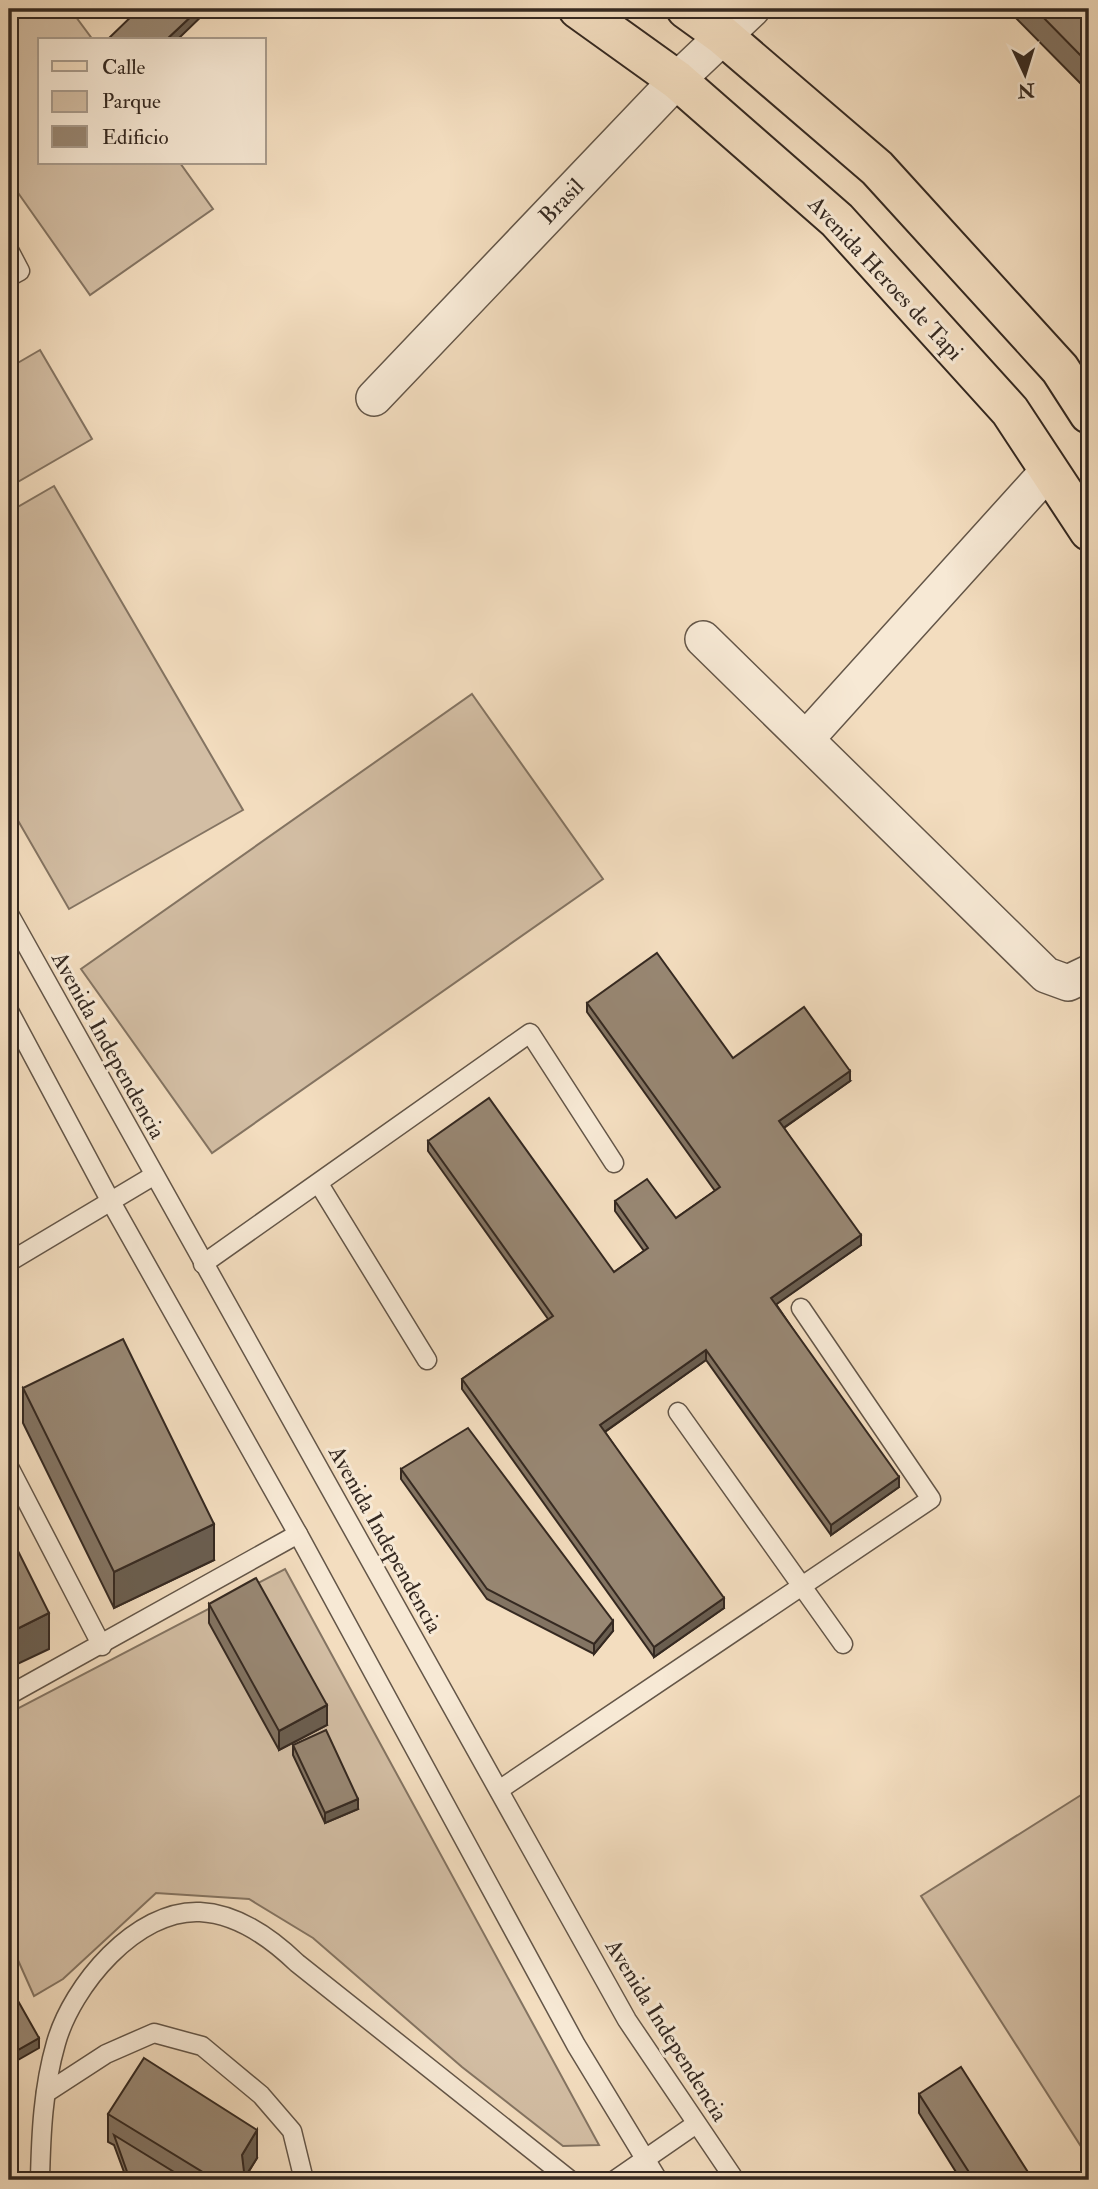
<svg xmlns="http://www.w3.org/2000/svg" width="1098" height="2189" viewBox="0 0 1098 2189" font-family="'IM FELL Double Pica',serif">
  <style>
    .green { fill: #d3bea4; stroke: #847462; stroke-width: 2 }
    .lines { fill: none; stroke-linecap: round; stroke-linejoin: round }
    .lane-casing { stroke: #645648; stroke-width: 21 }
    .street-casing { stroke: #645648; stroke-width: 38 }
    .primary-casing { stroke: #352921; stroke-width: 42 }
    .lane { stroke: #f7e9d5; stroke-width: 18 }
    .street { stroke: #f7e9d5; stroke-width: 35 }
    .primary { stroke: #f3ddbf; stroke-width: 38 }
    .wall { fill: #837463; stroke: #352921; stroke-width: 2 }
    .shaded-wall { fill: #6a5e50; stroke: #352921; stroke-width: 2 }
    .building { fill: #988773; stroke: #352921; stroke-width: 2 }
    .labels { text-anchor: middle; stroke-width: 6; stroke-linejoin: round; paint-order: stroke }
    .street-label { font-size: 23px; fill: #352921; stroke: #f7e9d5 }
  </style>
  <rect width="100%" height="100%" fill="#f3ddbf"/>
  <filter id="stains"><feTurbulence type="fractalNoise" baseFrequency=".00286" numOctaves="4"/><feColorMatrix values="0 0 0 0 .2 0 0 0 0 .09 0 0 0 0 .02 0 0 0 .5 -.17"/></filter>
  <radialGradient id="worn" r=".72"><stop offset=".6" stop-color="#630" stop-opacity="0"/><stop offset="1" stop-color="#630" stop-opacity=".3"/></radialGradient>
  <g class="green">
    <polygon points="9,9 70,9 93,40 40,40 40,163 180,163 213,209 90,295 9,180"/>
    <polygon points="40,350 92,439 9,487 9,368"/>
    <polygon points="54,486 243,810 69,909 9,805 9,512"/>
    <polygon points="472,694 603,879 212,1153 81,969"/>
    <polygon points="285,1569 599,2145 563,2146 462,2067 313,1938 249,1899 156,1893 63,1979 34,1996 13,1949 9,1950 9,1713"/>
    <polygon points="1089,1790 1089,2159 921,1896"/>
  </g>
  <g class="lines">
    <defs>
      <g id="lane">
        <polyline points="9,250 20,271 9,277"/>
        <polyline points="9,914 627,2020 735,2180"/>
        <polyline points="9,1011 111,1202 298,1534 576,2045 658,2180"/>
        <polyline points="319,1184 427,1360"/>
        <polyline points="9,1262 153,1176"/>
        <polyline points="203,1264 530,1033 614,1163"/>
        <polyline points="678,1412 843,1644"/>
        <polyline points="9,1467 102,1646"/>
        <polyline points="9,1695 298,1534"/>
        <polyline points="499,1790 931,1499 801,1308"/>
        <polyline points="46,2093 106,2054 154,2033 202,2046 261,2095 292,2131 304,2180"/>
        <path d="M40 2180C41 2134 43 2088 56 2043 72 1986 136 1909 200 1912 238 1914 271 1938 297 1963L570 2180"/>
        <polyline points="615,2180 696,2124"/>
      </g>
      <g id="street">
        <polyline points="374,398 677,80 752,9"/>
        <polyline points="703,639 1046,975 1068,983 1089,973"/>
        <polyline points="806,739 1049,470"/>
      </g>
      <g id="primary">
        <polyline points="578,9 677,80 837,220 1010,411 1089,531"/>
        <polyline points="686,9 722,35 877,168 1060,369 1089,414"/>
      </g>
    </defs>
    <use href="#lane" class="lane-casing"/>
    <use href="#street" class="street-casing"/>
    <use href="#primary" class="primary-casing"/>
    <use href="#lane" class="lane"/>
    <use href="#street" class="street"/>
    <use href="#primary" class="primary"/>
  </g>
  <g class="wall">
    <polygon points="1007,9 1089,9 1089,92"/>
    <polygon points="587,1003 733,1058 850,1081 784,1128 861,1245 776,1304 899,1487 831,1535 706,1360 605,1432 724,1608 654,1657 462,1389 462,1379 548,1319 428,1151 428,1141 614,1272 644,1251 615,1211 615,1201 676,1218 715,1191 587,1012"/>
    <polygon points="23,1388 214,1560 114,1608 23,1423"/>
    <polygon points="401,1469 613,1631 594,1654 487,1599 401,1479"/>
    <polygon points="209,1604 327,1725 279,1750 209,1623"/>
    <polygon points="293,1745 358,1809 325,1823 293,1755"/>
    <polygon points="919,2094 1033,2180 961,2180 919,2113"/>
    <polygon points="108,2114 257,2158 245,2178 245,2180 127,2180 114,2145 108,2142"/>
  </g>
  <g class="shaded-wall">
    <polygon points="199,9 209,9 177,40 166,40"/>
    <polygon points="850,1071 850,1081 779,1131 779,1121"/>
    <polygon points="861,1235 861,1245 771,1308 771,1298"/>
    <polygon points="706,1350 706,1360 600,1435 600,1425"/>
    <polygon points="899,1477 899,1487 831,1535 831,1525"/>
    <polygon points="214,1524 214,1560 114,1608 114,1572"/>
    <polygon points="724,1598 724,1608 654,1657 654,1647"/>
    <polygon points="49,1613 49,1649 9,1668 9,1633"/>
    <polygon points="613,1621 613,1631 594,1654 594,1644"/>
    <polygon points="327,1705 327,1725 279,1750 279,1731"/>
    <polygon points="358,1799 358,1809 325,1823 325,1813"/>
    <polygon points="39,2038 39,2048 9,2065 9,2055"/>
    <polygon points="257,2130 257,2158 243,2180 242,2155"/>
  </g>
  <g class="building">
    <polygon points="139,9 199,9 166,40 107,40"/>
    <polygon points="1035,9 1089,9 1089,64"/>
    <polygon points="657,953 733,1058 804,1007 850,1071 779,1121 861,1235 771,1298 899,1477 831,1525 706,1350 600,1425 724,1598 654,1647 462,1379 553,1316 428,1141 489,1098 614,1272 648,1248 615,1201 647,1179 676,1218 720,1187 587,1003"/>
    <polygon points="123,1339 214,1524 114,1572 23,1388"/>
    <polygon points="468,1428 613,1621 594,1644 487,1589 401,1469"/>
    <polygon points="9,1533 49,1613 9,1633"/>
    <polygon points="256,1578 327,1705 279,1731 209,1604"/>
    <polygon points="326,1730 358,1799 325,1813 293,1745"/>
    <polygon points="9,1985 39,2038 9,2055"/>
    <polygon points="144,2058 257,2130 242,2155 245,2180 210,2180 209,2176 108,2114"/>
    <polygon points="961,2067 1033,2180 974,2180 919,2094"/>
    <polygon points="114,2135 187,2180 130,2180"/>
  </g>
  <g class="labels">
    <g class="street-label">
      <text transform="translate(561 201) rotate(-46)" y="8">Brasil</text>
      <text transform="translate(886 278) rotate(47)" y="8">Avenida Heroes de Tapi</text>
      <text transform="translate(109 1045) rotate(61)" y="8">Avenida Independencia</text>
      <text transform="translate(386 1539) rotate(61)" y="8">Avenida Independencia</text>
      <text transform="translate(667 2030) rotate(58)" y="8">Avenida Independencia</text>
    </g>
  </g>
  <rect width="1098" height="2189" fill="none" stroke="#f3ddbf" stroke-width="35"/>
  <rect x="10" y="10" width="1077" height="2168" fill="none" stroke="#352921" stroke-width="3.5"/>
  <rect x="18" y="18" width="1063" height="2154" fill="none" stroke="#352921" stroke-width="2"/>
  <rect x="38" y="38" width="228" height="126" fill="#f7e9d5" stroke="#a99c8d" stroke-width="2"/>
  <rect x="52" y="61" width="35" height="10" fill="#f3ddbf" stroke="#a99c8d" stroke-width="2"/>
  <text x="102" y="74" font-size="21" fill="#352921">Calle</text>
  <rect x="52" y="91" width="35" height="21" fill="#d3bea4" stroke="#a99c8d" stroke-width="2"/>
  <text x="102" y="108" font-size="21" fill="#352921">Parque</text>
  <rect x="52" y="126" width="35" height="21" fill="#988773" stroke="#a99c8d" stroke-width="2"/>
  <text x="102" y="144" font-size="21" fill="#352921">Edificio</text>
  <g transform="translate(1025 74) rotate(176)" stroke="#f7e9d5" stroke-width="5" paint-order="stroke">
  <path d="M0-5L12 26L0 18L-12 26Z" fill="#352921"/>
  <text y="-10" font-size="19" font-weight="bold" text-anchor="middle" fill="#352921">N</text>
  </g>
  <rect width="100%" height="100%" filter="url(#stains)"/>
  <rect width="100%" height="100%" fill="url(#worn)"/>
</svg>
